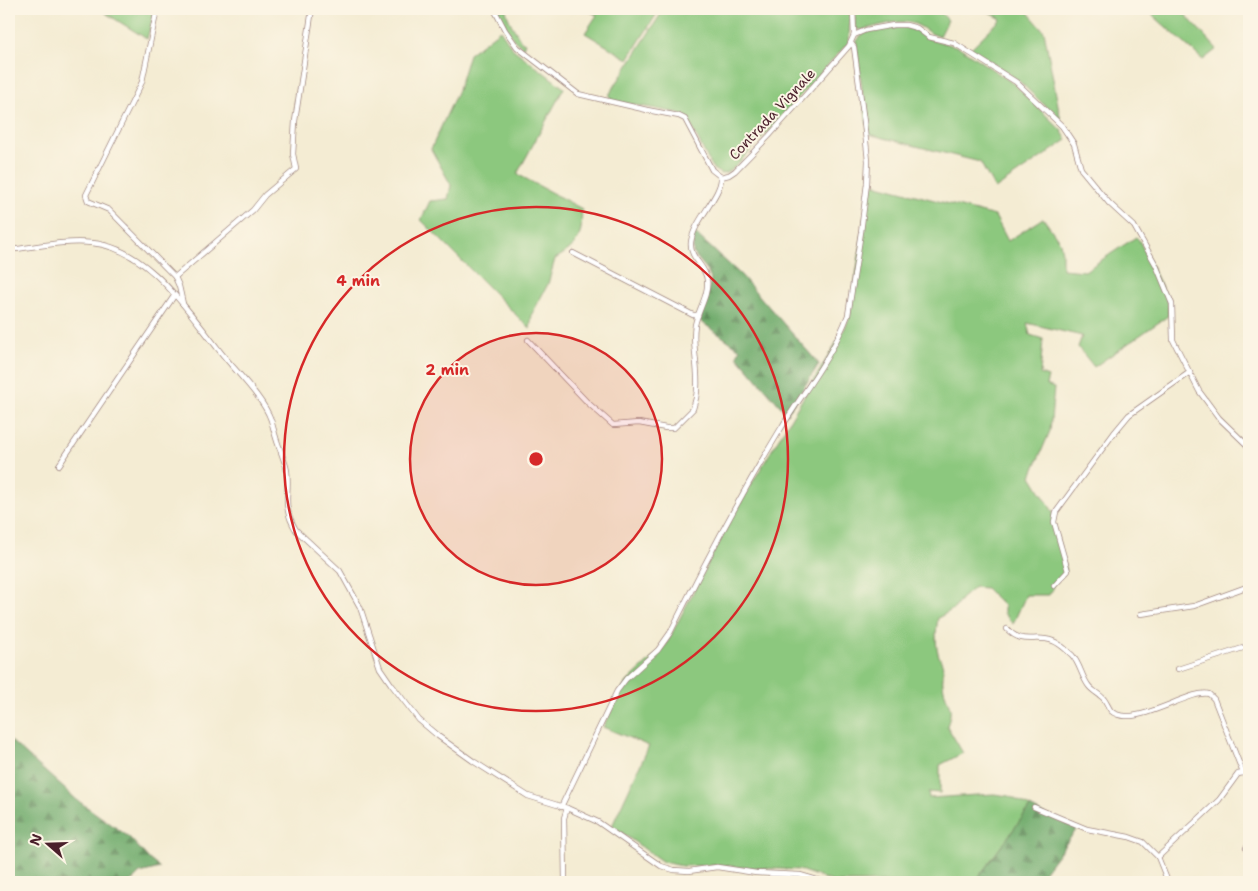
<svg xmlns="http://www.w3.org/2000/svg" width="1258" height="891" viewBox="0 0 1258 891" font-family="'Shantell Sans',sans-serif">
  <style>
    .grass { fill: #8cc87e; stroke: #6b7454 }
    .forest { fill: url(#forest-firs); stroke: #5e664c }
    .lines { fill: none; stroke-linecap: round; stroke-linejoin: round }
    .street-casing { stroke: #9f867f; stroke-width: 6 }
    .street { stroke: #fff; stroke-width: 4.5 }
    .ring { fill: none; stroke: #d62828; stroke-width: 2.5 }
    .labels { text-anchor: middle; stroke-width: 4; stroke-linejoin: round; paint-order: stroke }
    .street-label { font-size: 14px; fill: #4a1f2b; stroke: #fcf5e5 }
    .centre { fill: #d62828; stroke: #fcf5e5; stroke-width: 2.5 }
    .ring-label { font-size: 15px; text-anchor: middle; font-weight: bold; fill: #d62828; stroke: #fcf5e5; stroke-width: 4; stroke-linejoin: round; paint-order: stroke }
  </style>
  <defs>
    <pattern id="forest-firs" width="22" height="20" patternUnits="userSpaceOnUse" patternTransform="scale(1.25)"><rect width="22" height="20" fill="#71ac6d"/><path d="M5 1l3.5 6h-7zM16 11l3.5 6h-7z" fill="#5f8b5a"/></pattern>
  </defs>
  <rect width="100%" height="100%" fill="#fcf5e5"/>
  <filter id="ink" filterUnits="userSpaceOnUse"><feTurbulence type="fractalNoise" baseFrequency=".02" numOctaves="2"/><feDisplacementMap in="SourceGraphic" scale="10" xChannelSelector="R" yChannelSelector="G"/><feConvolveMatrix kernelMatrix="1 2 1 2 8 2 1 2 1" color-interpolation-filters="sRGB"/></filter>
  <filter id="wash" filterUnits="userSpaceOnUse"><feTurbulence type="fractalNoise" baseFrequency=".0096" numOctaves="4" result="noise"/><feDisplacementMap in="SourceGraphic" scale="20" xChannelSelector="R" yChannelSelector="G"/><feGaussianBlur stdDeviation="1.12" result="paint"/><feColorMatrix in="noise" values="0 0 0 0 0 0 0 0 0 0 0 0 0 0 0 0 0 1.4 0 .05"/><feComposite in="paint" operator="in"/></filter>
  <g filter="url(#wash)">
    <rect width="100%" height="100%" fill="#f4ecd3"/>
    <g class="grass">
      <polygon points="99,9 155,9 147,39"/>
      <path d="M497 9H506C507 20 516 31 521 41L525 43 523 48 513 39Z"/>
      <polygon points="585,9 660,9 628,59 585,33 597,15"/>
      <polygon points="664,9 846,9 850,11 849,42 735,167 726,173 721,174 713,169 688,120 678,113 614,101 610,98 609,95"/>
      <path d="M855 9H937L948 20 940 36C929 35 923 26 912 23 897 19 876 27 861 30L857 29 855 26Z"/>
      <polygon points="984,9 1025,9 1044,31 1061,121 1018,80 971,48 1001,19"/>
      <polygon points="1146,9 1180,9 1217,49 1203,60"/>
      <path d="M895 27H904L916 30 929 39 959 47 1014 84 1061 130 1067 140 995 189 980 162 868 134 856 43C863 28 881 29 895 27Z"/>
      <path d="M500 30 513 49 564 88 517 174 582 209C581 216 582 223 581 229 579 244 567 252 555 259L548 284 532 314 530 329 421 220 430 201 448 199 451 185 431 149 458 90 469 54Z"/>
      <path d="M870 183 995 216 1008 241 1043 218 1060 242 1062 252V269L1085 271 1136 237 1139 240 1168 300V316L1094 367 1078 347 1082 336 1027 323 1030 335 1043 339 1040 374 1048 377 1046 385 1054 388 1050 431 1031 476 1053 512V522L1066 570 1052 586 1053 589 1049 595H1026L1013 624 1004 613V606L986 588 975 587 961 599 955 608 938 618C936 630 935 641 938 653 939 658 943 663 943 668 944 673 942 679 943 684 946 705 955 704 947 726L963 753 940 765V793L928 792 929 798 994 794 1009 796 1030 807 975 882H834L800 870 739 867 724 865 682 866 663 862 612 826 649 746 603 727 619 694 627 682 666 645 733 515 845 328 850 316Z"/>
    </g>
    <g class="forest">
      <polygon points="695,233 741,275 819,364 787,414 737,356 740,349 700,321 711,279 705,267 693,253 693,241"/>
      <polygon points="9,739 77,800 129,837 150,860 160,868 140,873 131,882 9,882"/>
      <polygon points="1030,807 1047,816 1077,829 1037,882 975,882"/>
    </g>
  </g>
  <g filter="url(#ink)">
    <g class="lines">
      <defs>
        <g id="street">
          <polyline points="157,9 142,82 86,195 88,201 109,210 175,277 179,286 183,304"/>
          <polyline points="494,9 505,30 517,47 578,94 647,110 679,116 685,119 712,170 721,177 729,175 735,171 769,136 849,46 854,35 853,9"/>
          <polyline points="854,35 866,30 894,25 906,25 917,28 929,37 954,43 1016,82 1062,126 1074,144 1081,169 1109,203 1134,226 1156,265 1172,304 1173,340 1199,391 1219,418 1249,447"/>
          <path d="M9 250C36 247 65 240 92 243 148 248 187 310 219 350 234 370 263 397 271 420 274 430 276 440 280 449 282 456 286 464 287 471 290 494 281 506 296 530L340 571 360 607 380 668 391 684 419 720 438 736 473 761 528 796 567 808 598 822 661 866 674 870 689 871 717 867 756 873 800 875 824 882"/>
          <polyline points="573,253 693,315 698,315"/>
          <polyline points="175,277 253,210 265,195 296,169 293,154 295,121 312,9"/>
          <path d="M528 340 587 402 613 425 639 423 666 428H674L693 409 696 398C701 374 691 348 695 325 698 310 709 295 707 280 706 265 689 259 691 242 694 220 722 195 721 177"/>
          <polyline points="59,465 174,296"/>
          <polyline points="1054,586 1068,571 1054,522 1056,512 1114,433 1129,415 1190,372"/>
          <polyline points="1141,614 1194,606 1249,586"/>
          <path d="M1007 629C1023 646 1035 634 1053 641 1061 644 1066 650 1072 655 1080 664 1081 675 1088 685 1092 691 1098 693 1103 698 1106 701 1108 707 1111 711 1114 714 1121 716 1125 716 1149 718 1195 689 1209 694L1214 699 1243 773"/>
          <polyline points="1178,669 1249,646"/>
          <path d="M561 807 617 691 626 679 658 650 670 633C704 564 740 496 780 430 803 392 832 357 848 315L861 232 867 183 868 161 864 122 854 47 851 43"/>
          <polyline points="1034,807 1087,829 1129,837 1143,842 1158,857 1168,882"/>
          <polyline points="1246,848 1249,843"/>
          <polyline points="1158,857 1219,800 1238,774 1243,773 1249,775"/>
          <polyline points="565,882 564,818 567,808"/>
        </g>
      </defs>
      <use href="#street" class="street-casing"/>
      <use href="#street" class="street"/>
    </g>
  </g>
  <circle cx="536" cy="459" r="126" fill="#d62828" fill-opacity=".12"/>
  <g class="ring">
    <circle cx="536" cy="459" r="126"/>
    <circle cx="536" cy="459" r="252"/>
  </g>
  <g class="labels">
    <g class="street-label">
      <text transform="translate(772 114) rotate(-47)" y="5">Contrada Vignale</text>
    </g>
  </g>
  <circle cx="536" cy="459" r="8" class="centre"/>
  <g class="ring-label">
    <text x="358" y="286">4 min</text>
    <text x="447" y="375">2 min</text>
  </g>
  <rect width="1258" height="891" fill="none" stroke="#fcf5e5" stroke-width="30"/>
  <g transform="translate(48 844) rotate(290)" stroke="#fcf5e5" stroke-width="4" paint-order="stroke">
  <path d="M0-4L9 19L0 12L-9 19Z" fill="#4a1f2b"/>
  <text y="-8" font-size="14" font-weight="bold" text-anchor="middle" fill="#4a1f2b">N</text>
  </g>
</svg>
